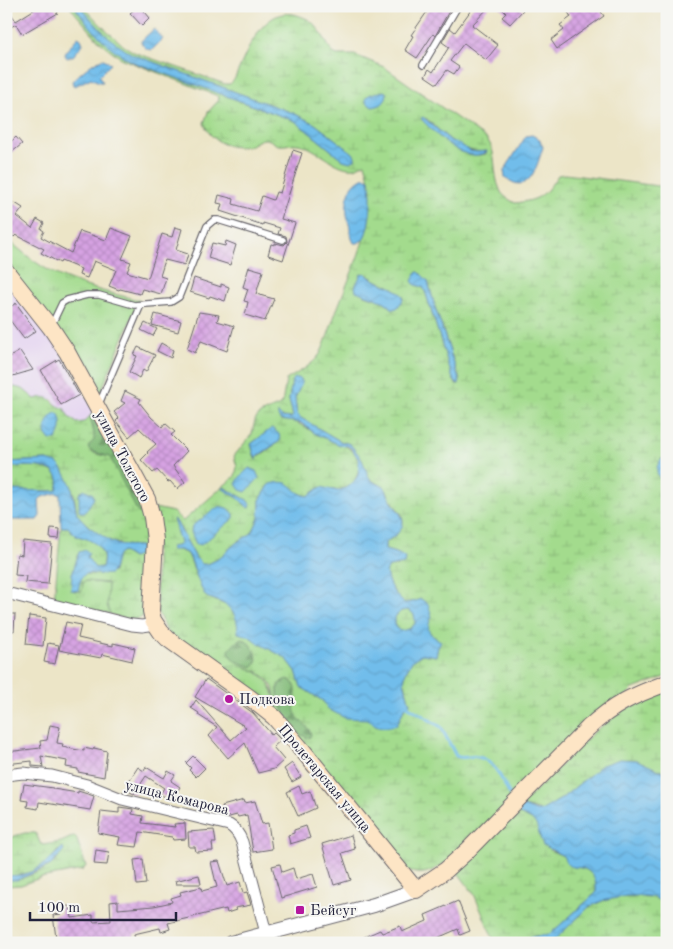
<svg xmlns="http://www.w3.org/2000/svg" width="673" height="949" viewBox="0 0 673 949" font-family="'Old Standard TT',serif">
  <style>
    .built { fill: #e4d3f1 }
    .grass { fill: url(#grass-tufts); stroke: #627e64 }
    .forest { fill: url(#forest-firs); stroke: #526e5a }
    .wetland { fill: url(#wetland-marsh); stroke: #627e64; fill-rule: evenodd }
    .water { fill: url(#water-waves); stroke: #4a7093; fill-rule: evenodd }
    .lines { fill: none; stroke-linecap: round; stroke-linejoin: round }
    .stream { stroke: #71bdeb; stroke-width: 3 }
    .building { fill: url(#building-cross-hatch) }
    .service-casing { stroke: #69666c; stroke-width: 8 }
    .minor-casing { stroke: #69666c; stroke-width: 13 }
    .tertiary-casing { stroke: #69666c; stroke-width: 16 }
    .secondary-casing { stroke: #69666c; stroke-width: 18 }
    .service { stroke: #fff; stroke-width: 5.5 }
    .minor { stroke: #fff; stroke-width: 11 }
    .tertiary { stroke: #fff; stroke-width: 14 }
    .secondary { stroke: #fde5c5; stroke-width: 16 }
    .poi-dot { fill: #b5179e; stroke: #f6f6f2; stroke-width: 2 }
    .labels { text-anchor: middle; stroke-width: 4; stroke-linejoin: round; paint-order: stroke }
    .street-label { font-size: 15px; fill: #22223b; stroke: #f6f6f2 }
    .poi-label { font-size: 15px; fill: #22223b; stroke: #f6f6f2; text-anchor: start }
  </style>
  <defs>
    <pattern id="grass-tufts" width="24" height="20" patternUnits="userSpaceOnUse" patternTransform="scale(1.25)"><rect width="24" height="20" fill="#a3db8d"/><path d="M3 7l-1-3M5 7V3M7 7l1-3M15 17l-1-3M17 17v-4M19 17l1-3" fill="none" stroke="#8cbc7b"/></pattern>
    <pattern id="forest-firs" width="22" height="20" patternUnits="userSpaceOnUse" patternTransform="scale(1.25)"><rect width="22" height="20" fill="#82bb78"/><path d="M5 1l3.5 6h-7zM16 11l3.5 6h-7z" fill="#6a9864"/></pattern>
    <pattern id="wetland-marsh" width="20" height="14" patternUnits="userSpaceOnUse" patternTransform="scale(1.25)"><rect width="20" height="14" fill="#a3db8d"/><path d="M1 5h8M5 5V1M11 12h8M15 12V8" fill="none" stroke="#8cbc7b"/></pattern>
    <pattern id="water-waves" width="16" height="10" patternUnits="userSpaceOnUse" patternTransform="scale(1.25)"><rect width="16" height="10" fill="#71bdeb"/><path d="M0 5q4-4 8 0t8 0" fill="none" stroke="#62a2ca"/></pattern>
    <pattern id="building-cross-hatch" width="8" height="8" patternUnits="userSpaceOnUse" patternTransform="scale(1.25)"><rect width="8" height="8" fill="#d6a2e2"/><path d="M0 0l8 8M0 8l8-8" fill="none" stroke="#b78bc3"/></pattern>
  </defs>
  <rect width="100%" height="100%" fill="#f6f6f2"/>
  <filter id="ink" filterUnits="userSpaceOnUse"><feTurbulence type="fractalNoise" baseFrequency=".02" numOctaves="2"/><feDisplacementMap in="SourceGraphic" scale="10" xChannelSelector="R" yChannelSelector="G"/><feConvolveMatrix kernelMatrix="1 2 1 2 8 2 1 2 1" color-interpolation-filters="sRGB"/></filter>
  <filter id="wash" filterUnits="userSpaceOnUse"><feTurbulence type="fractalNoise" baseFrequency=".0096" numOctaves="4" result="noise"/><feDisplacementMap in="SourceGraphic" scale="20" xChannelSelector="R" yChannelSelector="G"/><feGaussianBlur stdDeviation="1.12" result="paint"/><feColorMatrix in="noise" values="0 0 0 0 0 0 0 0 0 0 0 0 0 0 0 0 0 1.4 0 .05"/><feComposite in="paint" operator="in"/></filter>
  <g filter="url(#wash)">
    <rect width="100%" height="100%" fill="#ece5c7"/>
    <polygon class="built" points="6,278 54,339 94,411 84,422 77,423 69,417 64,408 59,407 52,399 35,399 22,389 6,385"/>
    <g class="grass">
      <path d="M6 238C18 248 30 259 43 267 72 285 106 292 139 300L97 401 6 265Z"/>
      <path d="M61 527H68L76 536C92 538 108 549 102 567L94 568 92 566 87 557 77 555V563L72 574 74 591H82L83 582 87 581 108 584 110 614 54 601Z"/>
      <path d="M236 665C271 672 273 689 281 720L217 668Z"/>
    </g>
    <g class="forest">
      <polygon points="94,411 137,489 144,512 141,514 138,514 110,457 90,451 88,447 93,427 90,416"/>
      <path d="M239 639 246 640C253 648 259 654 256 665L252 667C242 663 229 662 229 650Z"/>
      <path d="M288 679C301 686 298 706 299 719L306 725 311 731V735L309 738C306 737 304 736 301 735 290 726 263 683 288 679Z"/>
    </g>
    <g class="wetland">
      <path d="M69 6H78L76 10 122 56 133 62 295 121 343 160 353 153 315 124 293 113 134 55 120 48 107 37 79 6H83L103 27 124 46 136 53 225 84H230L234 80C245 57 262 4 297 15 303 17 309 19 314 24 322 32 326 43 333 53L337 55H355L384 67 487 139C498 153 492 173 500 190 502 196 510 200 515 203 540 200 544 196 558 175L565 174 658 186 667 184V456L661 459 664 483 667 482V676L633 689 449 861C432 870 425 878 406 870L281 720 273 687 266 678 258 672 246 667 236 665 217 668 168 634 157 611 155 508 173 512 183 521 235 476 237 467 234 456 252 434 255 420 260 414 282 404 286 380C297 373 313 365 320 354 327 341 332 321 338 307 356 259 381 215 365 163 362 164 358 167 355 168 336 171 317 147 298 144 292 143 285 146 279 145 274 144 271 139 265 139 258 139 254 145 248 146 229 150 210 141 204 123L208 112 219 100 218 96 122 59 100 42ZM426 118C443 134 462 155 486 151V154C460 160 440 137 423 121ZM365 273C376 284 394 284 403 296V300L393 309 385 302 365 295ZM428 281 435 307 460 380 459 384H456L453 379 426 294 423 287 415 285ZM301 379 302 383 295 398 297 414 301 418 340 441 350 444 362 460 368 477 387 491 391 500 402 515 403 522 398 533 385 543V550L399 554 398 566 389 567 386 572C388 585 394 594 404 603L412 602 421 599 428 623 427 631 438 647 436 656 422 654 413 660 406 671 404 682 410 704 404 709 397 725 385 727 375 726 368 719 328 709 323 701 301 687 296 671 286 658 258 643 249 636 228 606 207 597 201 587 188 554 171 547 177 546 180 543 174 520 176 521 196 558 202 564H208L218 559 236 543 252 533 259 518 260 500 270 484 308 496C312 494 314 491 317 490 331 486 343 495 353 482 357 479 358 473 359 468 361 444 331 443 315 433 301 425 298 421 280 420L282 417 291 418 293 416 289 400 292 381ZM272 428 276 444 255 459 251 444ZM224 487 247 500 248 508 238 498 224 489ZM239 639 246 640C253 648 259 654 256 664L252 667C242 663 229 662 229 650ZM288 679C303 687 292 699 295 712 298 722 310 725 311 735L309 738C306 737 304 736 301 735 290 726 263 683 288 679Z"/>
      <path d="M6 385 23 389 35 399C54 393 50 405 64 408L69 417 77 423 84 422 90 416 94 434V440L88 447C91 455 103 455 110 457L138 513H148L147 612C137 625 123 618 110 614L107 605 108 585 107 583 86 581 83 582 82 591H78C79 587 79 581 80 578 84 570 104 577 113 572 115 564 114 554 123 552L132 558 139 546C112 546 99 536 80 518L77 514 74 494 62 468 47 460 6 462Z"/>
      <path d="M35 466C49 469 63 472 57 490L53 491 6 490V467Z"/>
      <path d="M408 610C415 613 415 617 415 624L409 629 400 632 395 627V617L401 611Z"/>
      <polygon points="667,691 667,774 662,771 602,765 561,799 541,811 521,805 594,732 626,708"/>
      <path d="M515 812 534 821 538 827 540 837 551 851 564 856C564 857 566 863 567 864 571 868 577 867 582 868 594 871 597 882 596 893L550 934 530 937 521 943H495L474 894 456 870Z"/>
      <path d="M25 833H36L40 843 43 845 61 842 72 837H76L86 866 83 870 40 878 21 885 6 886V880C10 879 14 880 18 879 31 876 49 868 58 859V850C47 867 26 877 6 876V844L14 836Z"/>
      <polygon points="626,896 654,897 664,904 667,903 667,943 551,943 589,907 602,901"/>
    </g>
    <g class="water">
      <path d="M78 6 81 7C97 26 111 43 134 55L293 113 315 124 353 153 355 156V160L350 162 343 160 295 121 133 62C106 47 95 33 76 9Z"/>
      <path d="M154 29 163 39 152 50C147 50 142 46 141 41Z"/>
      <polygon points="78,37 81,39 83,44 73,56 67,58 65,55 66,51"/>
      <path d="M104 59 111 64 99 76 103 82H99L91 78 75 86 73 85 72 81C80 74 94 60 104 59Z"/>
      <path d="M384 91 387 93C386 103 381 106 372 107L366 102V97L371 94Z"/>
      <path d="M423 117 451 141 459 144 470 151 477 152 487 151V152C465 165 437 135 423 121L421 118Z"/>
      <path d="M532 135 539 139 543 147C537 166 529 198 505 177L504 171 526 136Z"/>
      <path d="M365 177 369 179C373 198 371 221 364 239L358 243H354C350 236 351 231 349 224 344 208 346 183 365 177Z"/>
      <polygon points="417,272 419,272 428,281 435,307 460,381 459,384 457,384 453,379 426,294 423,287 415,285 412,281"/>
      <path d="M365 273C375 284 393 284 403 296V300L397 308 393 309 385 302 356 291 355 287 361 274Z"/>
      <path d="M295 378H298L301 379 302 383 295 398 297 414 301 418 340 441 350 444C354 449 359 454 362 460 369 475 366 481 384 486 387 490 388 496 391 501 397 511 410 520 398 533 394 537 389 539 385 543V550L399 554 405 558 404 564 389 567 386 572C388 585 394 594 404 603L412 602 421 599 428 604 432 617C425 630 429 635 441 641L438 647 436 656 422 654 413 660 406 671 404 682 410 704 404 709 397 725C384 728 378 729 368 719L345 718 328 709 323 701 301 687 296 671 286 658 258 643 249 636 238 633C238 616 232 606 215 600 211 598 208 599 205 595 197 582 195 567 188 554L180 550H171V547L177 546 180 543 173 519 176 521 196 558 202 564H208L218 559 236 543 252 533 259 518 260 500 270 484C295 477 290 493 308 496L321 487 338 491 348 487 354 482 358 475 359 460 352 449 348 446 340 445 316 434 301 423 280 420 278 416V413L282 417 291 418 293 416 289 400 292 381ZM408 610C415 613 415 617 415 624L409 629 400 631 395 627V617L401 611Z"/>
      <path d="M55 413H58C63 420 62 433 56 440H50L47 436C44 427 47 418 55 413Z"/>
      <polygon points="272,428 279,434 280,441 259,455 256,460 251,444"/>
      <path d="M667 456V482L664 483C654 474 654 463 667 456Z"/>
      <path d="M47 460 57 463 62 468 71 485 77 514 88 526 110 541 119 545 139 546 141 547 140 553 136 557 132 558 123 552C113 555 117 567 110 574 90 577 83 563 78 591L71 590 72 574 79 552 86 550 89 553 87 557 95 568 102 567C109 549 91 538 76 536L68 527H61L60 495 57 493 42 497 39 500 40 516 37 520H6V490L53 491 57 490C67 460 22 467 6 467V462Z"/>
      <polygon points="249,468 256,471 259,478 246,492 240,490 236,484 240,477"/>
      <polygon points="223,487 247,500 251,505 250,508 248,508 238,498 223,489"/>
      <polygon points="84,489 93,494 94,498 85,512 81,512 79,511 79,494"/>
      <path d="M218 507C225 506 230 509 234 514V518L201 545 196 544 191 532 192 526Z"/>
      <path d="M620 759 637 760 667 774V903L664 904 654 897 645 896H626L602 901 589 907 551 943H521L530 937 550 934 596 893C597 882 594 871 582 868 577 867 571 868 567 864 566 863 564 857 563 856L543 845C533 820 542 824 515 812L521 805 536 811H541L561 799 602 765Z"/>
      <polygon points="63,847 64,850 51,865 17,880 6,880 6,876 22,875 33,871 47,862"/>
    </g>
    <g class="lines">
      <path class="stream" d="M404 704 441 727 456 756C464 760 470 755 478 757 496 760 504 785 512 799"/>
    </g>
    <g id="blocks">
      <g class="building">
        <polygon points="6,6 16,21 35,9 33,6 54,6 58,13 22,34 16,24 6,30"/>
        <polygon points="138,6 140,6 150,18 142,26 130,13"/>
        <polygon points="431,6 452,6 435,36 433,34 417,58 405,50 413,36 411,35"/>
        <polygon points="474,6 490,6 472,25 498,45 486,60 464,43 450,61 459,67 454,74 447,70 437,84 425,76 429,69 433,72 449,47 442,42 450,28 455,32"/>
        <polygon points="499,6 519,6 523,10 510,24 502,17 506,13"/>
        <polygon points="564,6 597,6 604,16 557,49 551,40 564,30 560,25 571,17"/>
        <polygon points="16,137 22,144 6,157 6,146"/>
        <polygon points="293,150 302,153 281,219 295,223 283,260 268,255 271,244 275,245 275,243 284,245 287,242 286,236 278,234 280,228 263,223 263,225 220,211 222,204 217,203 219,195 234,199 233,204 257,211 262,196 273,200 276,192 280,193"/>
        <polygon points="6,196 14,204 15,203 23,208 17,216 32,228 37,219 44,223 41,229 44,231 41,237 71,253 80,231 106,240 111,228 132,236 122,259 131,262 127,272 148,278 162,234 172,237 175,227 182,229 176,250 188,254 185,265 165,260 160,276 166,278 161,294 142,289 140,294 120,289 119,290 109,286 116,270 94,261 87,278 79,275 81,269 61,261 60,263 41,253 44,249 16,235 14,237 6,231"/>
        <polygon points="226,241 236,245 230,265 208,258 212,243 225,246"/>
        <polygon points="249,267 263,271 256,294 274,299 265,321 245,315 248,302 244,301 248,289 243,287"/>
        <polygon points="194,278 221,287 221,284 229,287 225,301 210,296 209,298 190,292"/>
        <polygon points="16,303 36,331 24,339 6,315 6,310"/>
        <polygon points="199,312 219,315 217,321 234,326 227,351 201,341 195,353 187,349"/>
        <polygon points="155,314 181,321 178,332 152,325"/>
        <polygon points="145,323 157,329 153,336 141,330"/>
        <polygon points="161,343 173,350 171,358 157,351"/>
        <polygon points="138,347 155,355 146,372 143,370 139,378 129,372 137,356 134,355"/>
        <polygon points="20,351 33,370 6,378 6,359"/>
        <polygon points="59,359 79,395 61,405 41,370"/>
        <polygon points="125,391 141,399 139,402 151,417 162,427 165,423 175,432 171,435 187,451 173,466 185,482 177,489 170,481 168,482 157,470 153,473 141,460 148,453 147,452 156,444 139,428 129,437 116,421 119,418 114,412 125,403 121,401"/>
        <polygon points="51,528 60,529 59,539 50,538"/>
        <polygon points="23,541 52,544 48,584 25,582 26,576 15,575 17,554 22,555"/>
        <polygon points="6,614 15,614 14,631 6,630"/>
        <polygon points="29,616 46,618 43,646 26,644"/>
        <polygon points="66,622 81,625 78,638 113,646 113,643 135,648 132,661 102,654 101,658 59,650"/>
        <polygon points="48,643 59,645 55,664 44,662"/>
        <polygon points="206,679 253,713 272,735 274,733 281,740 273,747 284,760 274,769 258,773 245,743 228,758 209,736 217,727 198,715 199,713 191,708 196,700 231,740 246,727 195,697"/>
        <polygon points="50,725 60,727 57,743 63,744 62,747 84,751 84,748 93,750 94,748 107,751 104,777 78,772 78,769 66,767 67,761 41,756 43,767 32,766 32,761 6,764 6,752 41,748 40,741 47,740"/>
        <polygon points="193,756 205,768 196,777 189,770 191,768 186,763"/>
        <polygon points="292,763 301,777 292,782 284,769"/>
        <polygon points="138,767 144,771 146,767 164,778 168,771 175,775 171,781 180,787 171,801 160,794 164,788 146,776 134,794 126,790 129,785 127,784"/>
        <polygon points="24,784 53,788 53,789 78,793 78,791 94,796 90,810 39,802 38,809 27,807 28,801 21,800"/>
        <polygon points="299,786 302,794 310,791 316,808 298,816 287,792"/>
        <polygon points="244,800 245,803 255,801 262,824 268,823 272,849 253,852 247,815 238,817 237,815 229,817 225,816 222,806"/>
        <polygon points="119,807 133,809 132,814 143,816 142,823 175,827 174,824 185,823 186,839 173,840 172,837 140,832 137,847 118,845 120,837 98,833 101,811 119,813"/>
        <polygon points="306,826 310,838 290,844 288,835 294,833 294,830"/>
        <polygon points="214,830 216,843 212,843 213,851 196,852 195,847 189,847 188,832"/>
        <polygon points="351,835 355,849 342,853 351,880 334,885 322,844"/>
        <polygon points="96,850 109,852 107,865 94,864"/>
        <polygon points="143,859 146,884 137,885 134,860"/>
        <polygon points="219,861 227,886 240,882 243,893 247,892 251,905 235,908 236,910 227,913 226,909 168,923 170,929 161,932 160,928 134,934 135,940 121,941 121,943 65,943 64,937 56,938 53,915 61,914 60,907 70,906 72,918 93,915 93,922 111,921 110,902 118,901 118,909 154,906 172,902 171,898 181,895 180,892 201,887 202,891 217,887 211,862"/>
        <polygon points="280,864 282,872 293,868 296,879 313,874 317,887 281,898 272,866"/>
        <polygon points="199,875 201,884 176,884 175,881"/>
        <polygon points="458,901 470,931 460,935 458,929 426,943 367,943 364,937 380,930 382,933 400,926 402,932 427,921 425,915"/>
      </g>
    </g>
  </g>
  <g filter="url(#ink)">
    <use href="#blocks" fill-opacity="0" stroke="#69666c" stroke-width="1"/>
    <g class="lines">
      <defs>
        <g id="service">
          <polyline points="423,65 458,6"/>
          <polyline points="51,326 62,303 67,300 87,295 99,295 134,305 171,302 179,297 207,226 214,220 218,220 283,240"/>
          <polyline points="99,404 141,305"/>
        </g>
        <g id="minor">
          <polyline points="6,593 132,625 142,626 156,624"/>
          <path d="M6 775 23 773 52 776 87 785 122 799 229 825C236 829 239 834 242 842L266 933"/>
        </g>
        <polyline id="tertiary" points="231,943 374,905 416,890"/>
        <path id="secondary" d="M6 271 51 328 67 352 147 499 152 517 155 540 151 611 153 620 161 632 168 639 249 697 274 717 304 752 416 890 446 870 467 851 588 728C614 704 634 695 667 683"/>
      </defs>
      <use href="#service" class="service-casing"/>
      <use href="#minor" class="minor-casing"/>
      <use href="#tertiary" class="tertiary-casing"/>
      <use href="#secondary" class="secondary-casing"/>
      <use href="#service" class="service"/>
      <use href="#minor" class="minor"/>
      <use href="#tertiary" class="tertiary"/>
      <use href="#secondary" class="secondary"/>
    </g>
  </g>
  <g class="poi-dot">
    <circle cx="229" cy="699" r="5"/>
    <rect x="295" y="905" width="10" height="10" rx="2.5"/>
  </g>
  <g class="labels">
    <g class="street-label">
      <text transform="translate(123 456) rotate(62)" y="5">улица Толстого</text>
      <text transform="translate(325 778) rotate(50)" y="5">Пролетарская улица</text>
      <text transform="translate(177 797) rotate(14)" y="5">улица Комарова</text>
    </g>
    <g class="poi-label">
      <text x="239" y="704">Подкова</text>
      <text x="310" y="915">Бейсуг</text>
    </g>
  </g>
  <rect width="673" height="949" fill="none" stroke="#f6f6f2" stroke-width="25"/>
  <path d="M30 912v8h146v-8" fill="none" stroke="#22223b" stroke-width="2.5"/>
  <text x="38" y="912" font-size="15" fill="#22223b" stroke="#f6f6f2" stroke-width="4" paint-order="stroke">100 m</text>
</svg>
